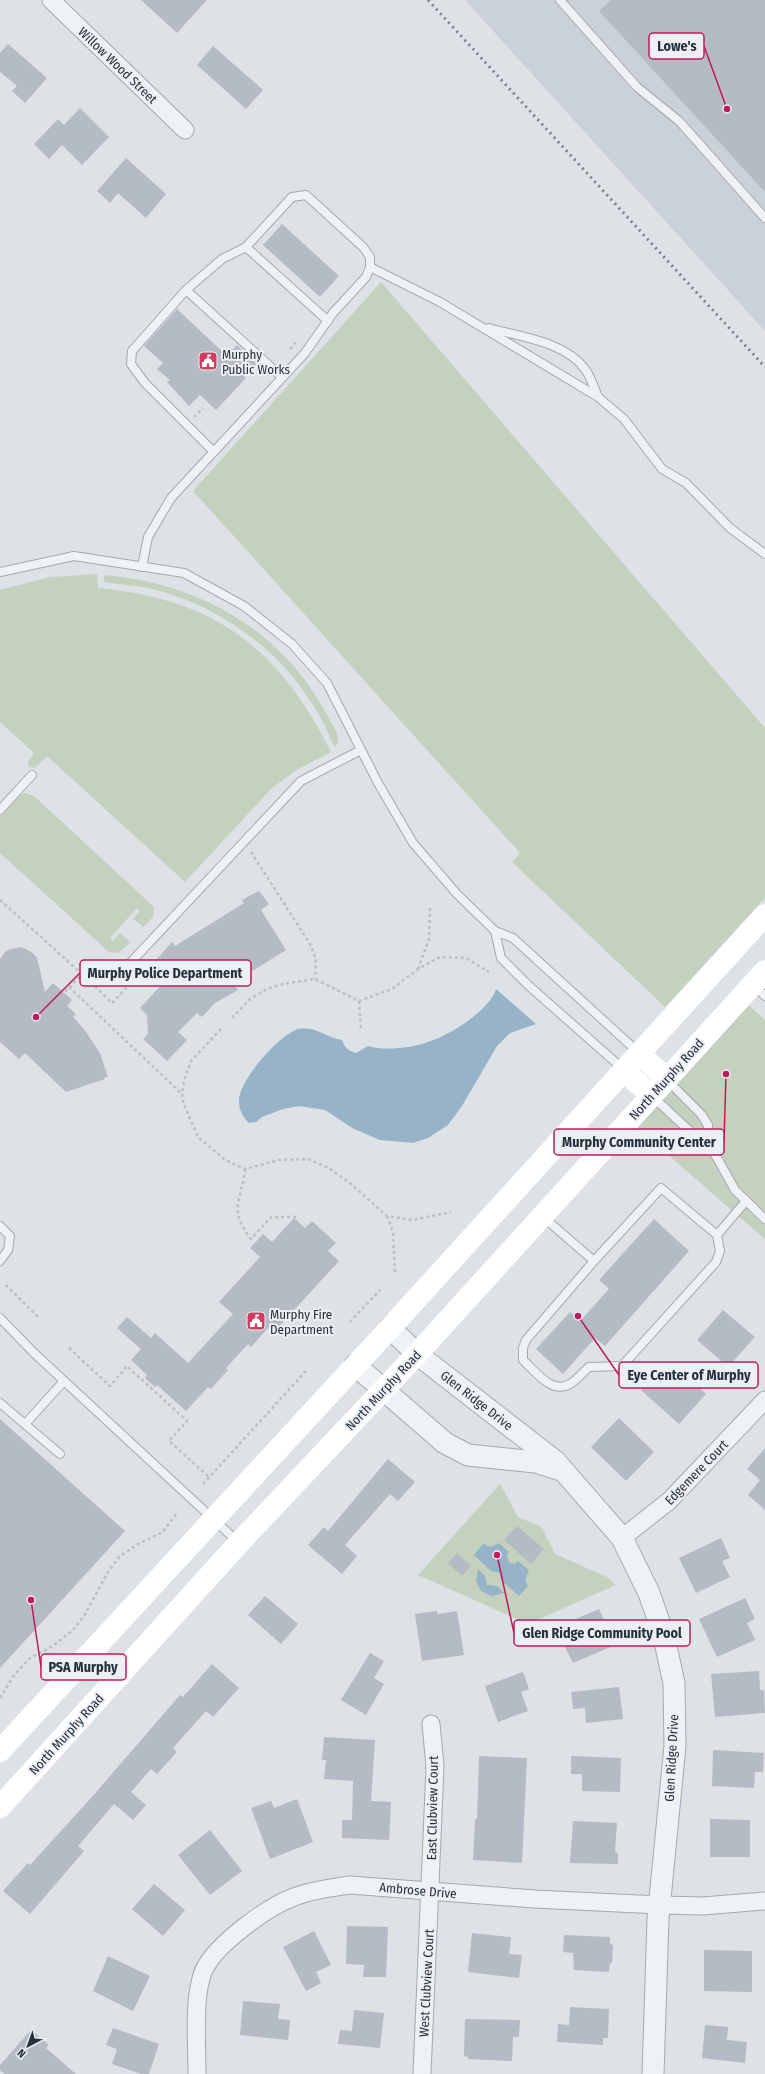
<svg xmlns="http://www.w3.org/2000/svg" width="765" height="2074" viewBox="0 0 765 2074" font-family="'Fira Sans Condensed',sans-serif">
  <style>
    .built { fill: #cbd1d9 }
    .green { fill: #c4d1be }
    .water { fill: #96b3c8 }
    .building { fill: #b4bbc4 }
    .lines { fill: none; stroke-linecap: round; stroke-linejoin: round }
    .service-casing { stroke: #a2a9b1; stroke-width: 10 }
    .minor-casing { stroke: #a2a9b1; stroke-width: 19 }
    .tertiary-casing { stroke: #a2a9b1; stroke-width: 23 }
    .path { stroke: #bbc0c5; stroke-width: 2.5; stroke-dasharray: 3 3; stroke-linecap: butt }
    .service { stroke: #eff2f5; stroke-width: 8 }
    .minor { stroke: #eff2f5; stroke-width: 17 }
    .tertiary { stroke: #eff2f5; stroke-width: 21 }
    .secondary { stroke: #fff; stroke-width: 22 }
    .rail { stroke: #768291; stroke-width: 3; stroke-dasharray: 2 4; stroke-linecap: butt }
    .labels { text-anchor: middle; stroke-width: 4; stroke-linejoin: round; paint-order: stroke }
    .street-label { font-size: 13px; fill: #26313e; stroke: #ecf0f5 }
    .poi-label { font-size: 13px; fill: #26313e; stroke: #ecf0f5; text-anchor: start }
    .leader { fill: none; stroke: #c2185b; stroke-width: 1.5 }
    .callout-dot { fill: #c2185b; stroke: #ecf0f5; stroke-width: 1.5 }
    .callout { fill: #ecf0f5; stroke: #c2185b; stroke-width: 1.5 }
    .callout-label { font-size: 14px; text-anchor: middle; font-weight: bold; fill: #26313e }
  </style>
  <rect width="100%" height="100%" fill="#dde2e7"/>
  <polygon class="built" points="465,0 765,0 765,331"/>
  <g class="green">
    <polygon points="381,282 765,728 765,898 665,1007 512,862 520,853 193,491"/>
    <path d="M97 574 98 588C215 599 279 648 331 752L298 769 272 788 185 882 47 756 35 768 29 767 28 762 34 753 0 722V590L50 577Z"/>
    <path d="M104 575C182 581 256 616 304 679 317 696 327 714 337 733L338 740 336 747C333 746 329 735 327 730 316 708 302 687 286 669 250 629 201 601 149 588 134 585 119 585 104 582Z"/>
    <polygon points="25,793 34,796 154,907 153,917 143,927 133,919 140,911 137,908 110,938 113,941 120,933 130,942 119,953 109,952 0,853 0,816 19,796"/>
    <polygon points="749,1005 765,1020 765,1239 637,1128"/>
    <polygon points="500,1484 518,1517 542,1527 555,1554 607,1577 616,1585 528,1624 418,1575"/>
  </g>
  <g class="water">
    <path d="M496 989 536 1024 510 1033 497 1046 462 1106 448 1125 428 1138 413 1143 380 1140 354 1129 325 1110 299 1106 283 1109 262 1117 256 1122 249 1123C243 1117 239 1110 239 1101 238 1081 279 1035 298 1029 314 1025 327 1038 342 1040 345 1048 348 1051 356 1053L368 1046C386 1051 411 1048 428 1042 450 1035 489 1011 496 989Z"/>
    <polygon points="499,1543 509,1552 507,1556 509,1562 514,1564 518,1561 529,1570 525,1580 528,1586 519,1596 501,1580 500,1573 491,1571 474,1555 483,1544 491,1547"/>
    <polygon points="478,1569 485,1576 487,1585 497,1586 504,1593 492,1596 481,1591 476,1581"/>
  </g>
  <g class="building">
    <polygon points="141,0 207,0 177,33"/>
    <polygon points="611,0 765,0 765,192 599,11"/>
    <polygon points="8,44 47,78 25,103 12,91 17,86 0,72 0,53"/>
    <polygon points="213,46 263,90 246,109 197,65"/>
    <polygon points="80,108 109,137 82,165 62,145 49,159 34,144 58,119 64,125"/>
    <polygon points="126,158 166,194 146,218 118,193 110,203 97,191"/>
    <polygon points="282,224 339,276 320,297 263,245"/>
    <polygon points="177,309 227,356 237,345 257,363 244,377 246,378 216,410 200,395 189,406 167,382 170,380 157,369 163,363 144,346"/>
    <polygon points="259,891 269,904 261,910 286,950 233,983 238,990 215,1003 202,1017 197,1013 178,1032 187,1040 167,1061 143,1039 148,1034 147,1015 140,1008 164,982 149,968 172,942 175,946 244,903 242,900"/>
    <polygon points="22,947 33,953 37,958 45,992 53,983 72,1000 67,1006 76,1014 73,1017 84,1029 100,1053 108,1077 104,1077 105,1079 66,1092 25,1053 19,1059 0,1042 0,959 5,952 10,949"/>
    <polygon points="294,1218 305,1228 312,1221 336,1243 328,1251 339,1261 273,1333 268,1328 251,1347 248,1344 226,1368 228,1370 211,1389 208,1387 186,1411 157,1385 155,1387 145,1378 147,1375 131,1360 141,1349 117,1328 127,1317 151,1338 155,1333 188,1363 233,1314 219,1302 260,1257 250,1248 263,1234 272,1242"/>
    <polygon points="654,1219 689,1251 605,1346 595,1338 563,1374 536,1349 570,1312 580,1321 609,1289 599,1280"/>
    <polygon points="723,1310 755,1337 728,1367 697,1340"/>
    <polygon points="678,1368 706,1394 679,1424 641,1390 654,1375 663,1384"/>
    <polygon points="619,1418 654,1452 626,1481 591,1447"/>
    <polygon points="0,1419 125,1531 0,1668"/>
    <polygon points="765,1448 765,1510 748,1495 760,1480 747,1469"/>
    <polygon points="388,1459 415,1482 398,1501 390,1494 345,1545 357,1556 342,1574 308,1545 324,1527 328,1531"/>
    <polygon points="517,1526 544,1549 531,1564 504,1540"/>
    <polygon points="721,1538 730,1558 722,1561 730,1577 696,1593 679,1558"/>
    <polygon points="457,1553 471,1566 462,1576 448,1563"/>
    <polygon points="265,1596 298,1624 281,1644 248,1615"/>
    <polygon points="745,1598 755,1619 747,1623 755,1640 717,1657 699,1619"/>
    <polygon points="599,1609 615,1645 573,1663 555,1628"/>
    <polygon points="437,1611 437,1614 457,1611 464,1655 422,1661 415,1614"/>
    <polygon points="370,1653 384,1661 374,1678 384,1684 366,1715 341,1700"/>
    <polygon points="212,1664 239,1688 213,1717 206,1711 173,1748 177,1752 157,1774 151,1769 131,1792 146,1805 133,1820 114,1804 78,1846 84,1851 30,1914 3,1891 28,1863 30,1865 91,1798 180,1695 183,1697"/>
    <polygon points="759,1671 760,1690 764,1690 765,1713 715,1717 711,1674"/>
    <polygon points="523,1672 529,1689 521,1692 528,1711 498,1722 485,1686"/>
    <polygon points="619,1687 623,1719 586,1723 585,1708 573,1709 571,1692"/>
    <polygon points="324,1737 375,1740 371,1801 391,1802 389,1840 342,1838 342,1820 352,1820 353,1781 324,1779 326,1760 322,1760"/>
    <polygon points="713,1750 764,1753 763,1772 755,1772 754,1788 712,1786"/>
    <polygon points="479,1756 527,1758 522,1863 473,1860 475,1819 477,1819"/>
    <polygon points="571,1756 621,1758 620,1792 582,1791 582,1774 571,1774"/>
    <polygon points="297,1799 313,1842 270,1859 251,1808 271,1801 274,1808"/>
    <polygon points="710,1819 750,1820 750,1857 710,1857"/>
    <polygon points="573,1821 617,1823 615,1851 618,1854 618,1864 570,1863"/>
    <polygon points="210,1830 242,1871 210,1895 178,1855"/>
    <polygon points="154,1884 185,1910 163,1936 132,1909"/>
    <polygon points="347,1926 388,1927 386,1977 363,1977 364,1965 346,1964"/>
    <polygon points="314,1931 331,1965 316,1972 321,1983 306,1991 283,1947"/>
    <polygon points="472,1933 511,1937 509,1954 522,1955 519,1978 468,1972"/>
    <polygon points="564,1935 610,1937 610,1944 613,1945 612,1963 610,1963 609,1972 574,1970 573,1953 563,1952"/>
    <polygon points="704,1950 752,1951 752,1992 704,1991"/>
    <polygon points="108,1956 150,1976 133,2011 93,1991"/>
    <polygon points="243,2001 280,2004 278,2019 290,2020 288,2040 240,2035"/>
    <polygon points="570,2007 609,2009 608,2038 603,2038 603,2045 557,2042 558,2024 569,2025"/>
    <polygon points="354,2010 384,2013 380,2048 338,2044 340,2030 352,2031"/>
    <polygon points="465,2019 520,2020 519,2037 513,2037 512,2061 468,2059 468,2057 464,2056"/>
    <polygon points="705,2025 728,2027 727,2040 747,2042 745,2063 702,2058"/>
    <polygon points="113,2028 159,2044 149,2074 141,2074 112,2064 117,2049 106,2045"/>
    <polygon points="31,2030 49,2045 46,2048 76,2074 5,2074 0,2070 0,2065"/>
  </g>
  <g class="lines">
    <defs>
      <g id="service">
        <polyline points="560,0 637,87 679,121 696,140 765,218"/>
        <polyline points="246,247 328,321"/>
        <polyline points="370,267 440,302 598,397 624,419 662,469 686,483 730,528 765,554"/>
        <polyline points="186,290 282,377"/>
        <path d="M489 328C520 337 564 341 585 369 591 377 594 388 598 397"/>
        <polyline points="142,567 148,537 171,498 305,353 333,313 366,277 370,267 370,257 363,247 306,195 292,197 246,247 222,259 186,290 132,351 131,364 145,383 214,452"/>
        <polyline points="0,572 74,556 184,573 244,606 292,644 327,683 378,783 413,843 457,894 495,931 513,938 638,1052"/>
        <polyline points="0,810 32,775"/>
        <polyline points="495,931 501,958 528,985 623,1069"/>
        <polyline points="118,976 301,781 361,750"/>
        <polyline points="753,985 765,996"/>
        <polyline points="667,1080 701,1114 708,1125 707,1140 735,1190 765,1219"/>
        <polyline points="653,1097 694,1135 707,1140"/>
        <path d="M542 1216 594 1261 661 1188 717 1235 720 1251 716 1262 622 1366 589 1367C583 1372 577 1380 570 1384 552 1395 535 1371 523 1360V1348L526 1340 594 1261"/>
        <polyline points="0,1226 10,1236 8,1250 0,1261"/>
        <polyline points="717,1235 746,1201"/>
        <polyline points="0,1318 35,1354 238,1542"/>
        <polyline points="0,1403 60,1454"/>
        <polyline points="25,1424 64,1381"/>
      </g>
      <g id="minor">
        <polyline points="51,0 185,130"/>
        <polyline points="622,1538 669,1501 765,1400"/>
        <path d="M197 2074C197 2050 194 2005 200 1983 201 1978 202 1973 205 1968 218 1943 267 1907 294 1897 312 1890 331 1888 350 1885L535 1899 659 1905 703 1906 765 1901"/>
        <polyline points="422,2074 435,1766 431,1724"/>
      </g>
      <g id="tertiary">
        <polyline points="390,1328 417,1354 555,1461 622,1538 649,1593 663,1633 674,1683 675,1746 658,1919 653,2074"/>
        <polyline points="355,1365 445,1443 468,1455 536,1462 561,1470"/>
      </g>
    </defs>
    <use href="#service" class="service-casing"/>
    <use href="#minor" class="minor-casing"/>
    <use href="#tertiary" class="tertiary-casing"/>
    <g class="path">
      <polyline points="290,349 297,341"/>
      <polyline points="194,417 203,408"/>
      <polyline points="251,852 310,944 316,959 315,979"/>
      <polyline points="0,900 82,974 64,993"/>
      <polyline points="418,969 429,939 430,908"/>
      <polyline points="82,974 112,1003 129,985"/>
      <polyline points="69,987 182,1094"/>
      <polyline points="359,1001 361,1029"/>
      <polyline points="232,1018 250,999 267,989 283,984 315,979 359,1001 392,989 418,969 440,957 466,958 489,972"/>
      <polyline points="221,1029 191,1061 184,1081 182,1094 184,1105 198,1137 225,1160 245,1169 279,1160 308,1159 329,1168 351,1184 387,1216 412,1220 451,1212"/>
      <path d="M245 1169C242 1202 227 1208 251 1239L271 1217H298"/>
      <polyline points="387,1216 393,1232 395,1274"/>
      <polyline points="6,1285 38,1317"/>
      <polyline points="350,1322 380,1290"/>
      <polyline points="69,1348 110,1386 127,1366 187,1421 169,1441 209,1477"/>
      <polyline points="203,1484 306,1371"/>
      <polyline points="0,1698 15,1674 30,1658 53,1646 73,1630 84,1616 108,1572 119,1557 138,1544 163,1532 177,1513"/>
    </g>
    <use href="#service" class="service"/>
    <use href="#minor" class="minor"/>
    <use href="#tertiary" class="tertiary"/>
    <g class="secondary">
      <polyline points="639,1054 666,1078"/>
      <polyline points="624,1071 651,1095"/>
      <polyline points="0,1751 390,1328 765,915"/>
      <polyline points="0,1807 239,1543 417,1354 765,971"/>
    </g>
    <polyline class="rail" points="428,0 765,367"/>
  </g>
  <defs>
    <symbol id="civic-square" viewBox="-11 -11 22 22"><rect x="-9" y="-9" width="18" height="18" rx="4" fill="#d03d5f" stroke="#ecf0f5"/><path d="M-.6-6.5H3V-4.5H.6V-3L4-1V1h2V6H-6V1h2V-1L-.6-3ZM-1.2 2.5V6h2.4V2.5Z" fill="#fff"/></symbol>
  </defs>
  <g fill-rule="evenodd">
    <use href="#civic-square" x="197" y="350" width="22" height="22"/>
    <use href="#civic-square" x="245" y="1310" width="22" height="22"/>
  </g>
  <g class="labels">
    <g class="street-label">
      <text transform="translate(118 65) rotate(44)" y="5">Willow Wood Street</text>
      <text transform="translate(666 1079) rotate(-48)" y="5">North Murphy Road</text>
      <text transform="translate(383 1390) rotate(-47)" y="5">North Murphy Road</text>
      <text transform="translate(477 1400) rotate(38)" y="5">Glen Ridge Drive</text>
      <text transform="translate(696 1472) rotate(-46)" y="5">Edgemere Court</text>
      <text transform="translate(66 1734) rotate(-48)" y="5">North Murphy Road</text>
      <text transform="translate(671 1758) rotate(-87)" y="5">Glen Ridge Drive</text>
      <text transform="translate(432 1808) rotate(-89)" y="5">East Clubview Court</text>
      <text transform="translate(418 1890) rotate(5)" y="5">Ambrose Drive</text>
      <text transform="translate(426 1983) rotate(-87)" y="5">West Clubview Court</text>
    </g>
    <g class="poi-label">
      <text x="222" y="359">Murphy<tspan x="222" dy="15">Public Works</tspan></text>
      <text x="270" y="1319">Murphy Fire<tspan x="270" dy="15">Department</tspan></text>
    </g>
  </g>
  <path class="leader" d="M727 109L704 46M36 1017L80 973M726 1074L724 1142M578 1316L619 1375M497 1555L514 1633M31 1600L41 1667"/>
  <g class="callout-dot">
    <circle cx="727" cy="109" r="4"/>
    <circle cx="36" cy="1017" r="4"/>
    <circle cx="726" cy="1074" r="4"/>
    <circle cx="578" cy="1316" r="4"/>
    <circle cx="497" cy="1555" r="4"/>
    <circle cx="31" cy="1600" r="4"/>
  </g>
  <g class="callout">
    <rect x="649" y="33" width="55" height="26" rx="4"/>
    <rect x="80" y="960" width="171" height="26" rx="4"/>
    <rect x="554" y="1129" width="170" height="26" rx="4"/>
    <rect x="619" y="1362" width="139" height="26" rx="4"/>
    <rect x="514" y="1620" width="176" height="26" rx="4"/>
    <rect x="41" y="1654" width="85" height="26" rx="4"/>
  </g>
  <g class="callout-label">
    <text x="677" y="51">Lowe's</text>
    <text x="165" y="978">Murphy Police Department</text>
    <text x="639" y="1147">Murphy Community Center</text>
    <text x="689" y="1380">Eye Center of Murphy</text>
    <text x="602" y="1638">Glen Ridge Community Pool</text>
    <text x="83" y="1672">PSA Murphy</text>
  </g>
  <g transform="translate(28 2046) rotate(221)" stroke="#ecf0f5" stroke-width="3" paint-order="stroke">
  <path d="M0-3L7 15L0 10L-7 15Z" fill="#26313e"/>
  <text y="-6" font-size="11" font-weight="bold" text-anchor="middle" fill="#26313e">N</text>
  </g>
</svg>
